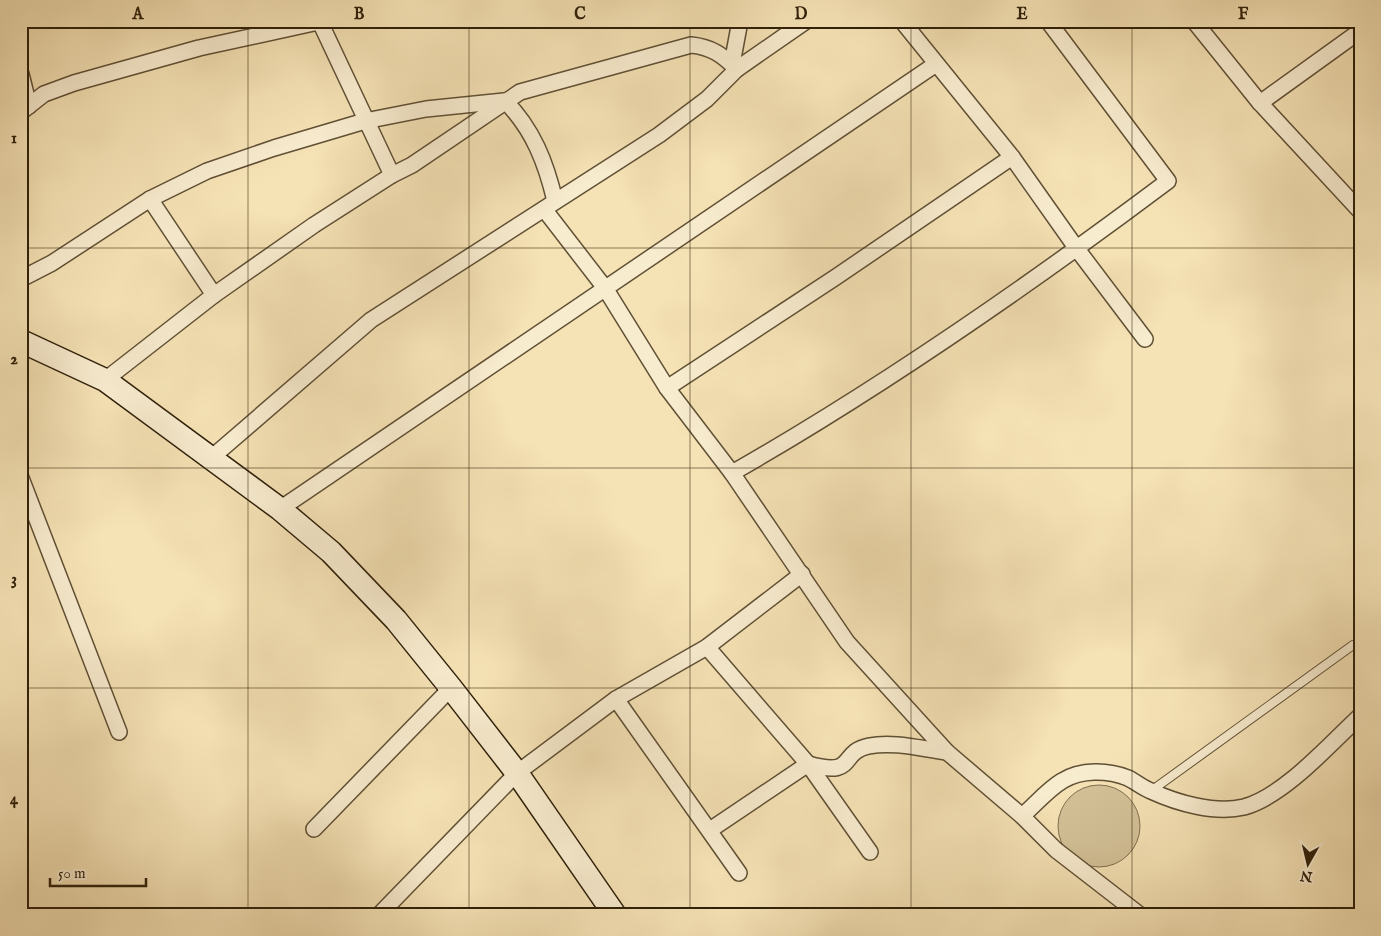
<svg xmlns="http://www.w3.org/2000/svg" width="1381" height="936" viewBox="0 0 1381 936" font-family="'IM FELL English',serif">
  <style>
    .green { fill: #d3c198; stroke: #817051 }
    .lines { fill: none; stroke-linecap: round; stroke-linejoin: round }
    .lane-casing { stroke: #605035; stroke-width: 10 }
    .street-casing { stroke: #605035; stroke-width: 18 }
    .secondary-casing { stroke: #2f200a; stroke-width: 25 }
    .lane { stroke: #f8eccf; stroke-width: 8 }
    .street { stroke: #f8eccf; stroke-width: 15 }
    .secondary { stroke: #f8eccf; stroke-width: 22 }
    .grid { fill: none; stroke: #2f200a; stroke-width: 1; stroke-opacity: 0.55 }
    .neatline { fill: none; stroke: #2f200a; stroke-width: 2 }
    .grid-label { font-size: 16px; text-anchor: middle; font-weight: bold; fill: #2f200a }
  </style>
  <rect width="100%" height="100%" fill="#f5e2b5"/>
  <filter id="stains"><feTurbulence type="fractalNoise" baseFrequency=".004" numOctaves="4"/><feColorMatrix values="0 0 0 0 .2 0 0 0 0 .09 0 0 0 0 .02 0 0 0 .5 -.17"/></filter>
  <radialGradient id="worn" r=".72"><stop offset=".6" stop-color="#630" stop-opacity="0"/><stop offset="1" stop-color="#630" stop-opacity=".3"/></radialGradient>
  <circle class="green" cx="1099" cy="826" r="41"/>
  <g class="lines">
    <defs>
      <polyline id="lane" points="1151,791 1353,645"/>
      <g id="street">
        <polyline points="902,21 1012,157 1077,249 1145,339"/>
        <polyline points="1194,21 1260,103 1360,211"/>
        <polyline points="320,22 392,175"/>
        <polyline points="732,64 740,21"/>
        <polyline points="21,74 29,106"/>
        <path d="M505 101C533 129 546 163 555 201"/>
        <polyline points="1260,103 1360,31"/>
        <polyline points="21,112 44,94 74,83 199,48 323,21"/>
        <polyline points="150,199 214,295"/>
        <polyline points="544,209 605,288 667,388 732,473 847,642 947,752 1022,816 1056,850 1140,915"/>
        <polyline points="21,279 52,263 150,199 207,171 274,148 365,121 426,109 504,101"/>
        <path d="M105 380 214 295 314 225 392 175 412 165 520 92 691 45C712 47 722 55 737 69"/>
        <polyline points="667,388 836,277 1012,157"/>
        <polyline points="210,459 371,320 659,135 707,99 737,69 806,21"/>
        <path d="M732 473C883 387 1028 286 1168 181L1048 21"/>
        <polyline points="21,478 119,732"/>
        <polyline points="280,509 936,64"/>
        <polyline points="707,647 808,764 870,852"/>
        <polyline points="616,699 739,873"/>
        <path d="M1022 816C1035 805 1047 790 1062 781 1081 769 1108 770 1128 778 1136 782 1143 788 1151 791 1177 803 1215 814 1244 807 1284 796 1329 745 1360 716"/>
        <polyline points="314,829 451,688"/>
        <path d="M710 830 808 764C858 778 838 752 869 746 894 741 922 749 947 752"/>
        <polyline points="379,915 517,773 616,699 707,647 802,574"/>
      </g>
      <polyline id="secondary" points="21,341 105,380 280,509 331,552 396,620 451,688 517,773 615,915"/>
    </defs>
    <use href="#lane" class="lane-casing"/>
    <use href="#street" class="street-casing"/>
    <use href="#secondary" class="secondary-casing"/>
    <use href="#lane" class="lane"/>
    <use href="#street" class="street"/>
    <use href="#secondary" class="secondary"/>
  </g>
  <path class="grid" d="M248 21V915M469 21V915M690 21V915M911 21V915M1132 21V915M21 248H1360M21 468H1360M21 688H1360"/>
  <rect width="1381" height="936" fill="none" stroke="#f5e2b5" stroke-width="55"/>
  <g transform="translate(1308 864) rotate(188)" stroke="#f8eccf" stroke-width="4" paint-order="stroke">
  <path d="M0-4L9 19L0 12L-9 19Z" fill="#2f200a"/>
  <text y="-8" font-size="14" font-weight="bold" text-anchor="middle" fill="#2f200a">N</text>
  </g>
  <path d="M50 878v8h96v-8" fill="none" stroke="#2f200a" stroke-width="2.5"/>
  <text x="58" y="878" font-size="15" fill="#2f200a" stroke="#f8eccf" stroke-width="4" paint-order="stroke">50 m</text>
  <rect x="28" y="28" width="1326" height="880" class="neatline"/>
  <g class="grid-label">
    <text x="138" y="19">A</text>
    <text x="359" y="19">B</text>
    <text x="580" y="19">C</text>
    <text x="801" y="19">D</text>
    <text x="1022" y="19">E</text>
    <text x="1243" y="19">F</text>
    <text x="14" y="143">1</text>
    <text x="14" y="364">2</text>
    <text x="14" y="584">3</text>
    <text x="14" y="804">4</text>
  </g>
  <rect width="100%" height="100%" filter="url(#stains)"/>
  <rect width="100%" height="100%" fill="url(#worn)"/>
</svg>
